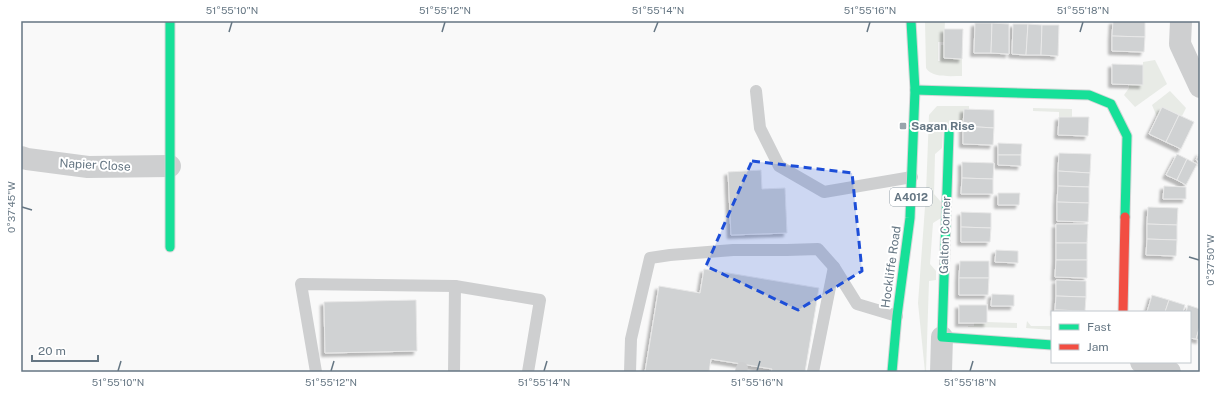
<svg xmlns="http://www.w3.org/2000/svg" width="1221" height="393" viewBox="0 0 1221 393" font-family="'Public Sans',sans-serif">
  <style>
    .green { fill: #e8ebe6 }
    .building { fill: #d0d2d3; stroke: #e8e8e8; filter: url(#shadow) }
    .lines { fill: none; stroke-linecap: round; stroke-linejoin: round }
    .fast-casing { stroke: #d5d6d7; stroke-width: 11 }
    .jam-casing { stroke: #d5d6d7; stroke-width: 11 }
    .lane { stroke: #cecfd0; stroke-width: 12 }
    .street { stroke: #cecfd0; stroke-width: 22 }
    .fast { stroke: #16e098; stroke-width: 9 }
    .jam { stroke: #f24e42; stroke-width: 9 }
    .marked { fill: #1d4ed8; fill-opacity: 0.2; stroke: #1d4ed8; stroke-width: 3; stroke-dasharray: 8 5; stroke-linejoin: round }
    .ticks { fill: none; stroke: #657683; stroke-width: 1.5 }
    .poi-dot { fill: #99a4ac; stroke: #fff; stroke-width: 1.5 }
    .labels { text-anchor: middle; stroke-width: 4; stroke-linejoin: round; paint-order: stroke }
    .shield { fill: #fff; stroke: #939fa8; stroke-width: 1 }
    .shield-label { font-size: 11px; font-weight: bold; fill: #657683 }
    .poi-label { font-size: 12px; font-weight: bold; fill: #657683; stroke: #fff; text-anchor: start }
    .street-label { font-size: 12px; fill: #657683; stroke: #fff }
    .neatline { fill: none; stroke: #657683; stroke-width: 1.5 }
    .ticks-label { font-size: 10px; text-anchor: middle; fill: #657683 }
  </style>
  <defs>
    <filter id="shadow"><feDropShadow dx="-3.5" dy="3.5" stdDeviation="1" flood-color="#0004"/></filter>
  </defs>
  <rect width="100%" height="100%" fill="#f9f9f9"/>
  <g class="green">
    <path d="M925 21H945L944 42H938V61H940L941 45H944V58L962 59V76C950 76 932 78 926 68Z"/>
    <polygon points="1155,60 1167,84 1135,107 1124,95 1129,88 1129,85 1143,85 1143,62"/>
    <polygon points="1170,91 1186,108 1182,116 1162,107 1157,117 1152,105"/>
    <polygon points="937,106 969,106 969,109 964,109 963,131 943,130 942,148 935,154 934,194 941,202 941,218 933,223 930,264 936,271 936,280 929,281 926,372 925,372 918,303 926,193 929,115"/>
    <polygon points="1033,108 1072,109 1072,117 1059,117 1059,112 1033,111"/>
    <polygon points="1027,321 1031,326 1052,326 1052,330 1026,328"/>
    <polygon points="987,322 1017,323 1017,328 968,327 968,326 974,326 974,323 987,323"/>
  </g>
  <g class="building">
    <polygon points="1113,21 1145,21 1145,37 1112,36"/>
    <polygon points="975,23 992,23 991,53 974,53"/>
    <polygon points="992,23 1009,24 1009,54 991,53"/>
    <polygon points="1013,24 1028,24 1026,55 1012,54"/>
    <polygon points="1028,24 1042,25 1041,55 1026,55"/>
    <polygon points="1042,25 1059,25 1058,56 1041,55"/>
    <polygon points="944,29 963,29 962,59 944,58"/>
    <polygon points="1112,36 1145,37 1144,52 1112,51"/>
    <polygon points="1112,64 1143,65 1143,85 1112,84"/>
    <polygon points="1162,107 1179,115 1166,142 1149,134"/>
    <polygon points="964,109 994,110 994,128 963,126"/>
    <polygon points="1179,115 1194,122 1181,149 1166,142"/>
    <polygon points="1059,117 1089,117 1088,136 1058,135"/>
    <polygon points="963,126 994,128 993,145 963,144"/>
    <polygon points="998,143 1022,144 1021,155 998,155"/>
    <polygon points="1200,152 1200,162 1196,160"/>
    <polygon points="1059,153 1091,154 1090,173 1058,171"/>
    <polygon points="1177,154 1187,159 1177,180 1166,175"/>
    <polygon points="998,155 1021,155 1021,166 998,165"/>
    <polygon points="1187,159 1197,164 1186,185 1177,180"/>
    <polygon points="962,162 994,163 993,179 962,178"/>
    <polygon points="761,170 762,189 785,188 787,233 731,235 728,172"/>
    <polygon points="1058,171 1090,173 1089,187 1058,186"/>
    <polygon points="962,178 993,179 993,194 961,194"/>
    <polygon points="1058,186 1089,187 1089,203 1057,202"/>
    <polygon points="1164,186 1186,187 1186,199 1163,199"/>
    <polygon points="998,193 1020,193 1019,205 998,205"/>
    <polygon points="1057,202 1089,203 1088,222 1057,221"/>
    <polygon points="1148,207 1178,208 1177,225 1147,224"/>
    <polygon points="961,212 991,213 991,228 961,227"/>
    <polygon points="1056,224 1088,224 1087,243 1056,243"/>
    <polygon points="1147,224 1177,225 1177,240 1147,239"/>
    <polygon points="961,227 991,228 990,242 961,242"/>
    <polygon points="1147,239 1177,240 1176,256 1146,255"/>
    <rect x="1056" y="243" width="31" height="17"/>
    <polygon points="996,250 1018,251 1018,263 995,262"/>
    <polygon points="1056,260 1087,260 1087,278 1055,277"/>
    <polygon points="960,261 989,261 989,278 959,278"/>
    <polygon points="704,269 819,288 805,372 771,372 772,369 711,359 709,372 645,372 659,286 700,293"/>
    <polygon points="959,278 989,278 988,295 959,295"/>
    <polygon points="1056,280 1086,281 1086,297 1056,296"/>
    <polygon points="992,294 1014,295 1014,306 991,306"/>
    <polygon points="1152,295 1169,300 1165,312 1147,312"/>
    <polygon points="1056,296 1086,297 1085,311 1055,310"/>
    <polygon points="416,300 417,351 325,353 324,302"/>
    <polygon points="1169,300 1185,305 1183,312 1165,312"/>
    <rect x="959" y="305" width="28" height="18"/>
    <polygon points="1188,305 1200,309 1200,326 1196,339 1190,338 1190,312 1186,312"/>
    <polygon points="1055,310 1085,311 1085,312 1055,312"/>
    <polygon points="1200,326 1200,340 1196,339"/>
  </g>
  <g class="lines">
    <defs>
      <g id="fast">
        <polyline points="170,22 170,247"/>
        <polyline points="915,90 1089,95 1111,104 1127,136 1125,217"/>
        <polyline points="949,133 942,337 1052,345"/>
        <polyline points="892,372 897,316 910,218 915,90 911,21"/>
      </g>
      <polyline id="jam" points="1123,312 1125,217"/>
    </defs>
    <use href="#fast" class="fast-casing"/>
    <use href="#jam" class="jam-casing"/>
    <g class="lane">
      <polyline points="756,91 760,128 779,166 824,192 912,177"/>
      <polyline points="316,372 301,284 455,286 540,300 528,372"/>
      <polyline points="454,372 455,286"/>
      <polyline points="630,372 631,339 650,258 670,255 733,250 787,250 818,249 834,267 857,304 897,316"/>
      <polyline points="741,372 742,368"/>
      <polyline points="813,372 834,267"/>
    </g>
    <g class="street">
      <polyline points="1181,21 1180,44 1200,87"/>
      <polyline points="21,157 27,159 88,167 170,166"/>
      <polyline points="1141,362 1170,372"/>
      <polyline points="941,372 942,337"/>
    </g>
    <use href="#fast" class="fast"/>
    <use href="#jam" class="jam"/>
  </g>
  <path class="marked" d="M752 161 852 173 862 271 798 310 706 266Z"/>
  <path class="ticks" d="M229 32 232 22M442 32 445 22M654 32 658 22M867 32 870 22M1080 32 1083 22M22 207 32 210M1189 257 1199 260M118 371 121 361M331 371 334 361M544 371 547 361M757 371 760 361M970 371 973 361"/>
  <rect class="poi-dot" x="899" y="122" width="8" height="8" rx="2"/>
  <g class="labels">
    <rect class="shield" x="890" y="188" width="42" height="18" rx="3"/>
    <g class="shield-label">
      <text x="911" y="201">A4012</text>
    </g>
    <g class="poi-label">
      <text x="911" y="130">Sagan Rise</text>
    </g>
    <g class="street-label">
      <text transform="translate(95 165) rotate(3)" y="4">Napier Close</text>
      <text transform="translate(945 235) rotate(-88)" y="4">Galton Corner</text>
      <text transform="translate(891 267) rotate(-82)" y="4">Hockliffe Road</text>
    </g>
  </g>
  <rect width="1221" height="393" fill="none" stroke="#ffffff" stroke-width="44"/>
  <rect x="1051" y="311" width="140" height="52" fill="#ffffff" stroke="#c1c8cd"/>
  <rect x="1059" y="324" width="20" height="6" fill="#16e098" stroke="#c1c8cd"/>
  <text x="1087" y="331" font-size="12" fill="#657683">Fast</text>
  <rect x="1059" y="344" width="20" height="6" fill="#f24e42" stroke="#c1c8cd"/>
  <text x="1087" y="351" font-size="12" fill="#657683">Jam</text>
  <path d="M32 355v6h66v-6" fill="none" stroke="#657683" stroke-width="2"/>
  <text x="38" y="355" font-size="12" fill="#657683" stroke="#ffffff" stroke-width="3" paint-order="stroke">20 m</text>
  <rect x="22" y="22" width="1177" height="349" class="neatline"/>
  <g class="ticks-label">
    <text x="232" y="14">51°55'10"N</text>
    <text x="445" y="14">51°55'12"N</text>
    <text x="658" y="14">51°55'14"N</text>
    <text x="870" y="14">51°55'16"N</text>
    <text x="1083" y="14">51°55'18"N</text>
    <text transform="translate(11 207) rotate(-90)" y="4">0°37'45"W</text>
    <text transform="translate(1210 260) rotate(-90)" y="4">0°37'50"W</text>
    <text x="118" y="386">51°55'10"N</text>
    <text x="331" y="386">51°55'12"N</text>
    <text x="544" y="386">51°55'14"N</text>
    <text x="757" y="386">51°55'16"N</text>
    <text x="970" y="386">51°55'18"N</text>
  </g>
</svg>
